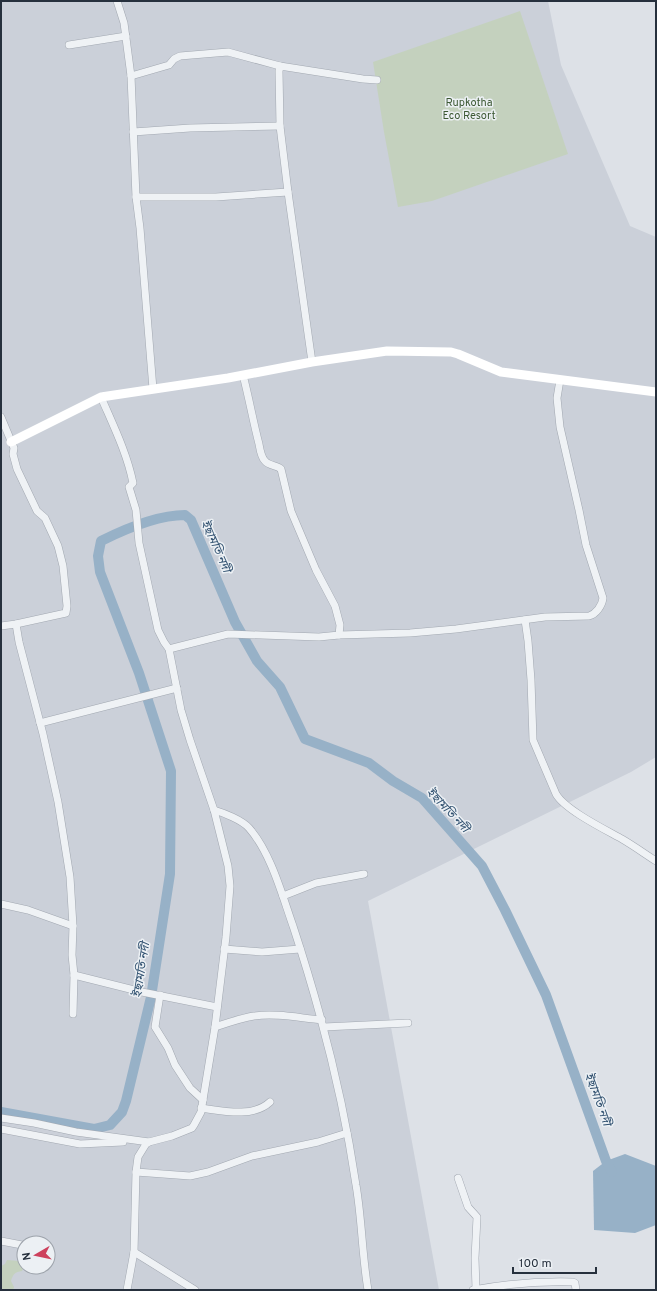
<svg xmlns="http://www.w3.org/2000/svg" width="657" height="1291" viewBox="0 0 657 1291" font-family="Overpass,'Noto Sans Bengali',sans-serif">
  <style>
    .built { fill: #cbd0d9; fill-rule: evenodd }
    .green { fill: #c4d1be }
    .water { fill: #97b1c7 }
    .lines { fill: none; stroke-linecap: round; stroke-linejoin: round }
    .river { stroke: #97b1c7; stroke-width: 10 }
    .street-casing { stroke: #a2a8b1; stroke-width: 8 }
    .street { stroke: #eff2f5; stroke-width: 7 }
    .secondary { stroke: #fff; stroke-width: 9 }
    .labels { text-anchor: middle; stroke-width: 3; stroke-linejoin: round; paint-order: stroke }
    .park-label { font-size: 11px; fill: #3d5934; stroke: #ecf0f4 }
    .water-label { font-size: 12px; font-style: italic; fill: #315170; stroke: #ecf0f4 }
  </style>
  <rect width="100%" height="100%" fill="#dde1e7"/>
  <path class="built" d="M1 1H548L561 65 630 226 656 237V757L631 772 368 901 439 1290H1ZM24 1243H48V1267H24Z"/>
  <g class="green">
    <polygon points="520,11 568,154 432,201 398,207 384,132 373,62"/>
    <path d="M7 1260 19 1261 20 1264 24 1267 22 1271C15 1272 13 1274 11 1281L14 1287 13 1290H1V1266L5 1264Z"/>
  </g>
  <polygon class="water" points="625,1154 656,1166 656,1225 635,1233 594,1230 593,1171 606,1161"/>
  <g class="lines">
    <path class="river" d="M1 1112 94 1129 110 1125 122 1112 126 1101 151 997 170 874 171 771 139 673 100 572 98 556 101 541C125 529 158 515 185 515L191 520 235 622 257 661 280 687 305 739 369 763 393 781 422 798 482 866 505 910 546 995 606 1161 612 1172"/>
    <defs>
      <g id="street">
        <polyline points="117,1 124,23 131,76 136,197 140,228 153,389"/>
        <polyline points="69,45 126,36"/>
        <polyline points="131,76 169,65 174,59 180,56 228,52 280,66"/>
        <polyline points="133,132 190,128 280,126"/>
        <polyline points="136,197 216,197 288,192"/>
        <polyline points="312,362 288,192 280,126 279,71 280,66 363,79 377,80"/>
        <path d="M101 397C113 425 127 453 133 483L129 487 136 510 139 543 158 630 164 642 169 649 181 710 190 740 214 810 228 866 230 886 226 937 215 1027 201 1112 194 1125 192 1128 172 1136 149 1142 146 1144 138 1157 136 1172 134 1252 127 1290"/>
        <polyline points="1,417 14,448 13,454 17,469 37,511 45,518 58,546 63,566 67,606 66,613 16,624 1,626"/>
        <path d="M525 620 528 641 531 680 533 740 556 794C565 810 606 830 622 839 634 846 645 854 656 861"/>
        <polyline points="16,624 19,642 43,734 58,802 70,877 73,926 72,955 74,975 73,1014"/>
        <path d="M339 635 410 633 456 629 545 617 589 616C596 614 602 606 603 598L586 545 579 510 560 427 557 398 560 380"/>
        <path d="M169 649 228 634 319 637 339 635 340 625 335 606 316 570 291 511 281 469C277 465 269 466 265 461 261 457 260 450 259 444 253 421 249 398 243 375"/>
        <polyline points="40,723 177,688"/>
        <path d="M214 810C224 813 242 820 249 828 271 853 282 895 293 926 321 1011 343 1097 356 1185 362 1220 362 1255 368 1290"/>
        <polyline points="283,896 316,883 364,874"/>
        <polyline points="1,904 28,910 73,926"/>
        <polyline points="224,949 262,952 300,949"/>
        <polyline points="74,975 142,992 217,1007"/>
        <polyline points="160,995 155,1027 168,1048 175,1065 190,1088 203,1100"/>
        <path d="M215 1027C227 1023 241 1018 254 1016 277 1013 299 1018 322 1020"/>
        <polyline points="324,1027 408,1023"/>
        <path d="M201 1108C223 1111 253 1118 270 1102"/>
        <polyline points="1,1118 34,1123 76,1132 149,1142"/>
        <polyline points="1,1129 80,1144 123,1142"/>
        <polyline points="136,1172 190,1176 208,1172 252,1156 318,1142 347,1133"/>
        <polyline points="458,1178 468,1207 477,1217 475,1258 476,1289"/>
        <polyline points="1,1241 22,1245"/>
        <polyline points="134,1252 195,1290"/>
        <path d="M473 1290C506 1284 539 1281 573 1282L575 1283 576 1290"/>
      </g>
    </defs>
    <use href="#street" class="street-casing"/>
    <use href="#street" class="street"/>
    <polyline class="secondary" points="11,442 101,397 228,378 312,362 387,351 451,352 458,354 501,372 656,392"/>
  </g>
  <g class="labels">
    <g class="park-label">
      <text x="469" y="106">Rupkotha<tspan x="469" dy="13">Eco Resort</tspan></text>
    </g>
    <g class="water-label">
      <text transform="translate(216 546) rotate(66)" y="4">ইছামতি নদী</text>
      <text transform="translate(448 810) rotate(47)" y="4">ইছামতি নদী</text>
      <text transform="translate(141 970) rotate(-81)" y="4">ইছামতি নদী</text>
      <text transform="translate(598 1099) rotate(70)" y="4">ইছামতি নদী</text>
    </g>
  </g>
  <rect width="657" height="1291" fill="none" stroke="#26303d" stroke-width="4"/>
  <g transform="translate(36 1255) rotate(261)"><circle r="19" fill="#ecf0f4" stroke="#9da3ab"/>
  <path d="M0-3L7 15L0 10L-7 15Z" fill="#cd415d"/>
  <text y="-6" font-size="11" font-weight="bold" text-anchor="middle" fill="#26303d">N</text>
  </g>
  <path d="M513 1267v6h83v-6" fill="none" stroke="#26303d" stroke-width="2"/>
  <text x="519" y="1267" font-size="12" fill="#26303d" stroke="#ecf0f4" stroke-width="3" paint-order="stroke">100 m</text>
</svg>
